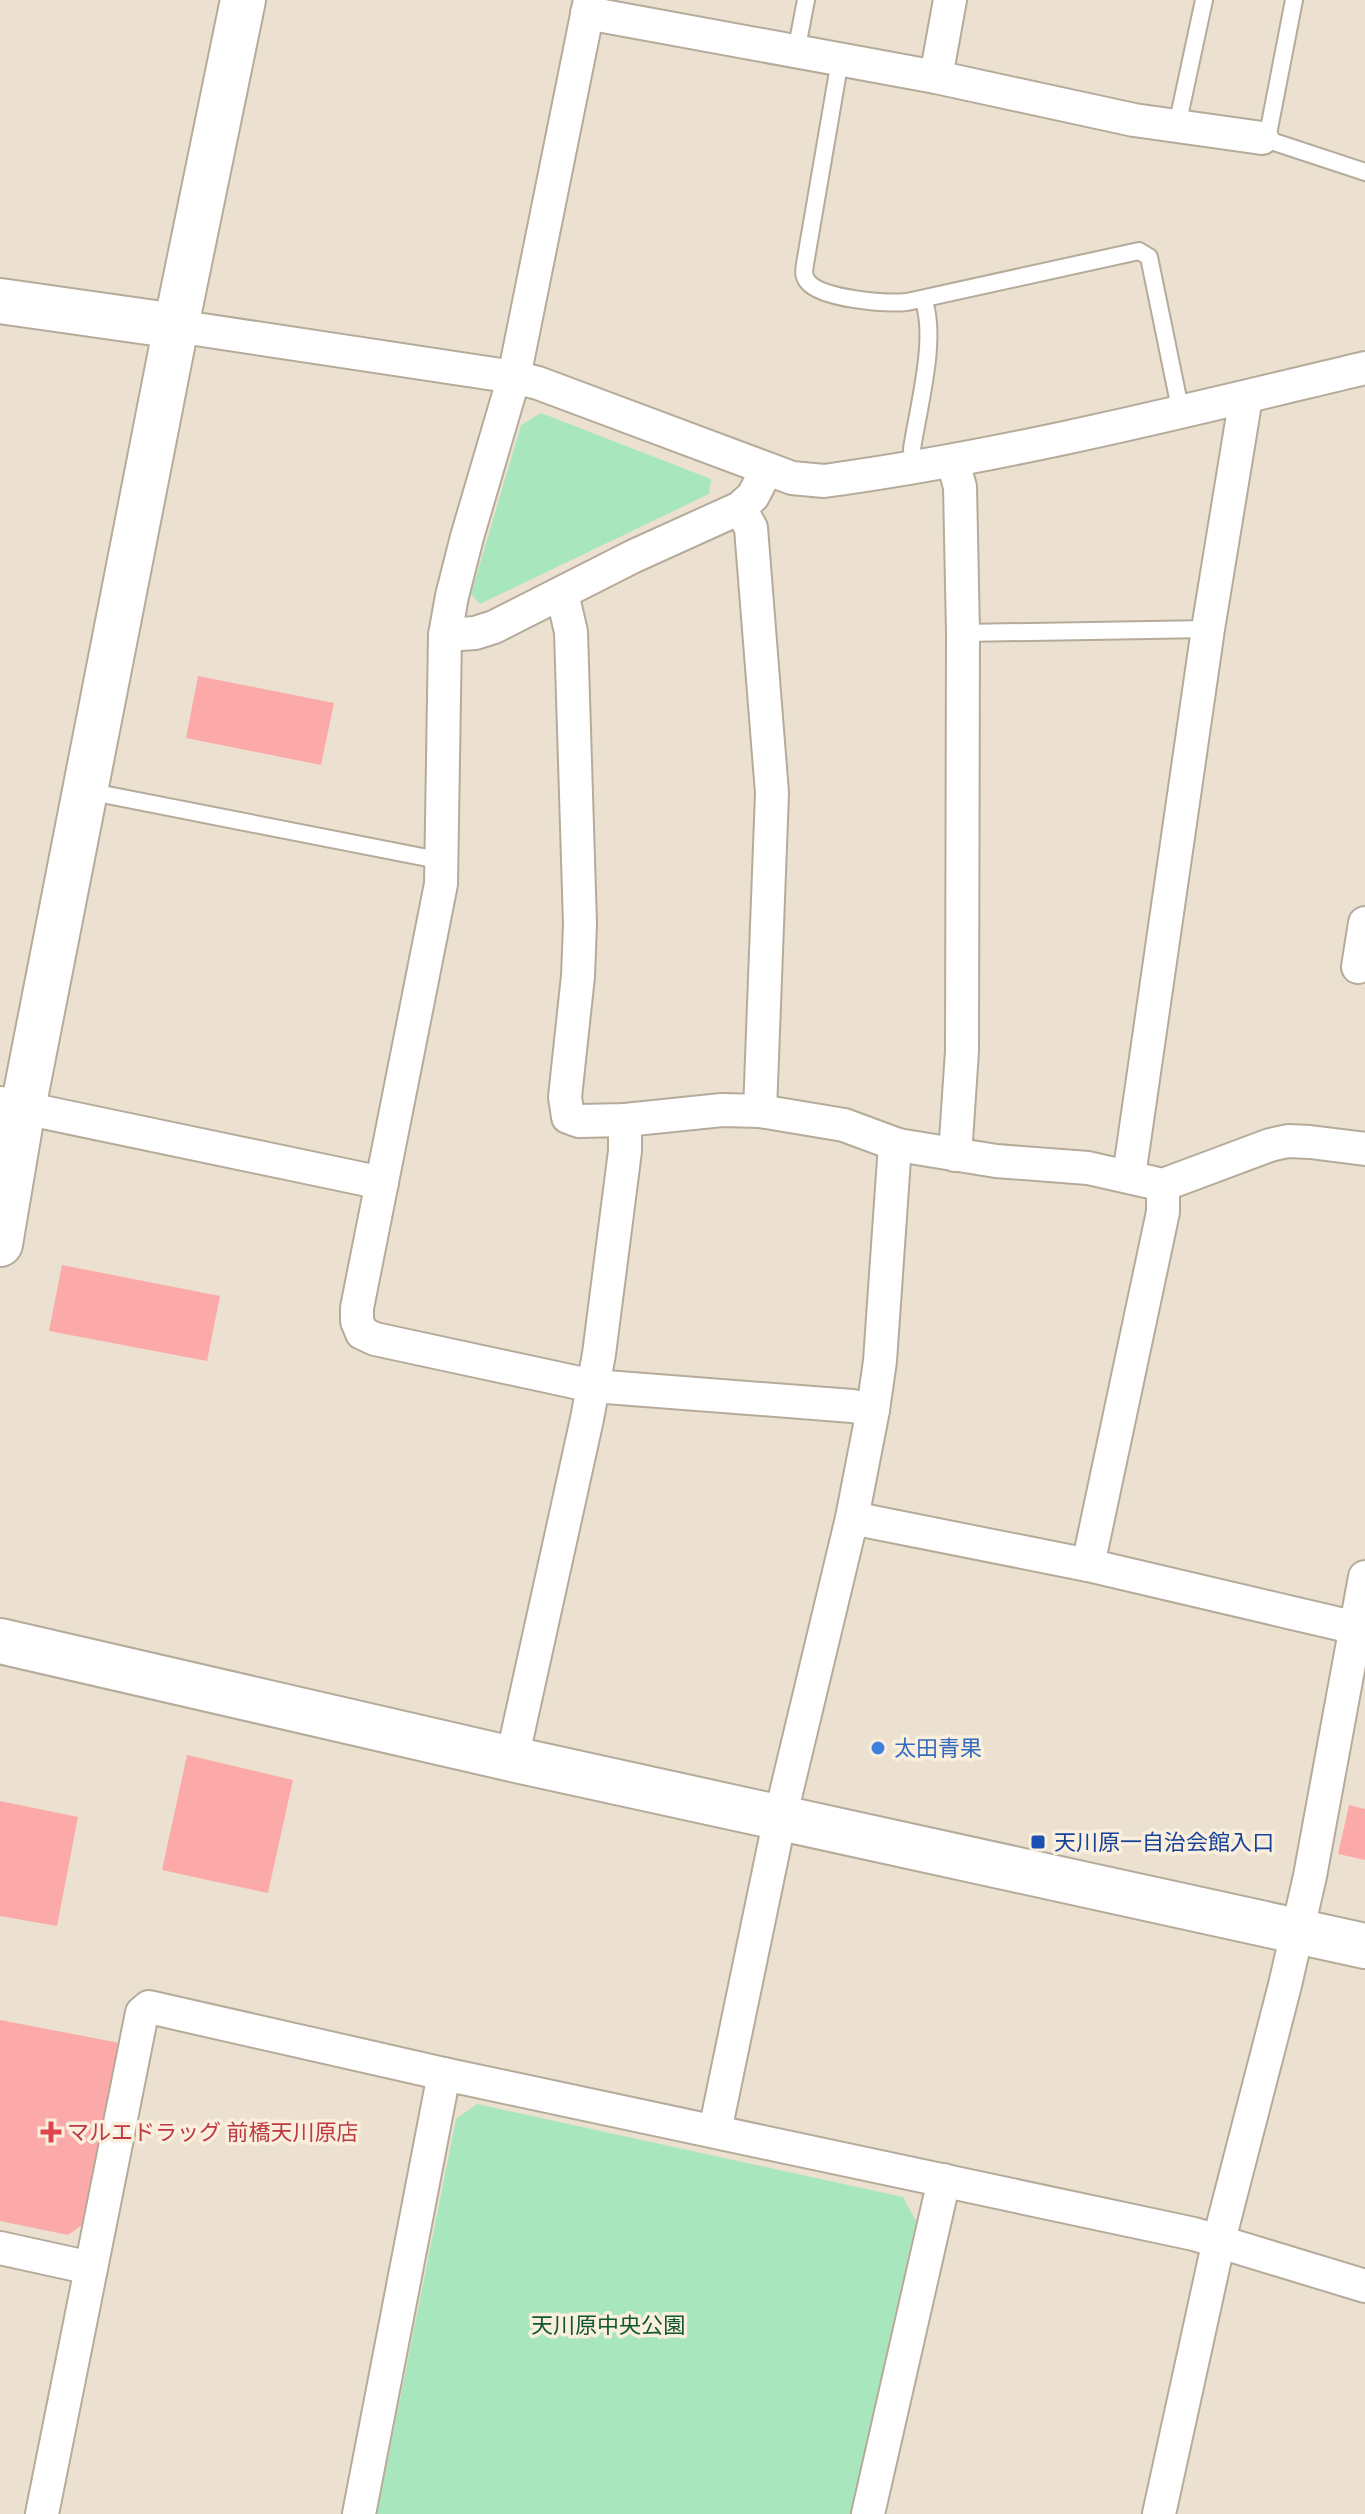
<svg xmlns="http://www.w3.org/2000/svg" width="1365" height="2514" viewBox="0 0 1365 2514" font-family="Rubik,'Noto Sans JP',sans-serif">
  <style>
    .green { fill: #a8e6be }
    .building { fill: #fbaaa9 }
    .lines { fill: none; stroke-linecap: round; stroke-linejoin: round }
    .lane-casing { stroke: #b6ab9b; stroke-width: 20 }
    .street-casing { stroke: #b6ab9b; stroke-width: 36 }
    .secondary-casing { stroke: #b6ab9b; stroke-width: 48 }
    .lane { stroke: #fff; stroke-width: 16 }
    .street { stroke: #fff; stroke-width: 32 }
    .secondary { stroke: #fff; stroke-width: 44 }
    .shop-dot { fill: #3f7fe0; stroke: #faeedd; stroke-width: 3 }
    .transit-dot { fill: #1a4fb4; stroke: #faeedd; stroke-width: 3 }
    .health-dot { fill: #e0444e; stroke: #faeedd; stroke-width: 3 }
    .labels { text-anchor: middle; stroke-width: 7; stroke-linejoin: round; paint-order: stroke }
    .shop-label { font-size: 22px; fill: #366cbe; stroke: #faeedd; text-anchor: start }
    .transit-label { font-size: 22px; fill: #164399; stroke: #faeedd; text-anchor: start }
    .health-label { font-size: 22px; fill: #be3a42; stroke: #faeedd; text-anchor: start }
    .park-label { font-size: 22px; fill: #115633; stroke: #faeedd }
  </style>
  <rect width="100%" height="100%" fill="#ece1d0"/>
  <g class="green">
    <polygon points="541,413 711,479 709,494 480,604 471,594 521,425"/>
    <polygon points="477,2104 903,2197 916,2221 851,2514 377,2514 456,2119"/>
  </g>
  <g class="building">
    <polygon points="198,676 334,703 321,765 186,738"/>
    <polygon points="62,1265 220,1296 207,1361 49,1331"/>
    <polygon points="187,1755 293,1780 268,1893 162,1870"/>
    <polygon points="0,1801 78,1817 57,1926 0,1916"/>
    <polygon points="1349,1805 1365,1809 1365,1860 1338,1854"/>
    <polygon points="0,2020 120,2043 85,2223 68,2235 0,2221"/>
  </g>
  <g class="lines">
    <defs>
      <g id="lane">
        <polyline points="1294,0 1269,129 1262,138 1365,172"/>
        <polyline points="796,52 806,0"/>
        <path d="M840 60 805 264C804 271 803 276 808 282 822 299 885 304 907 302L1139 251 1149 257 1181 413"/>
        <polyline points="1177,126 1204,0"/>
        <path d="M914 469 912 449C918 408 938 337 923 299"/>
        <polyline points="963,633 1208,629"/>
        <polyline points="87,791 443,861"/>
      </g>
      <g id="street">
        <polyline points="590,0 514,377 467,537 452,596 445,635 441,884 357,1308 357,1321 362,1333 375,1339 593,1386 852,1406 873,1410"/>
        <polyline points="587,13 936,77 1134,120 1262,138"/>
        <polyline points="936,77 950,0"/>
        <path d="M176 326 514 377 538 383 792 478 824 481C1007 456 1185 411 1365 368"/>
        <polyline points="953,462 960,487 963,633 962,1051 955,1155"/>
        <polyline points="740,508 751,528 772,793 760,1111"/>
        <polyline points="562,593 571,632 580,924 578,976 565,1097 568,1117 579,1121 625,1120 722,1110 760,1111 844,1125 898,1145 996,1161 1088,1168 1163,1185 1270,1145 1288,1141 1310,1142 1365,1149"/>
        <polyline points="445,635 475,633 494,627 634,556 740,508 753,496 767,469"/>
        <polyline points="1358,967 1365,923"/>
        <polyline points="0,1103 382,1183"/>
        <polyline points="1129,1176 1208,629 1246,397"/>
        <polyline points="852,1518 1088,1565 1365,1630"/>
        <polyline points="1088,1565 1163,1212 1163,1185"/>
        <polyline points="512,1759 587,1419 599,1354 625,1151 625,1120"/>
        <polyline points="715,2131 780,1818 852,1518 873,1410 880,1361 894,1159 898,1145"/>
        <polyline points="0,2248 91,2268"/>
        <polyline points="42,2514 142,2013 149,2007 444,2074 1194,2234 1365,2286"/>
        <polyline points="359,2514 444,2074"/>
        <polyline points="868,2514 944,2180"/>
        <polyline points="1159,2514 1219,2240 1285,1985 1310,1876 1365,1577"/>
      </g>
      <g id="secondary">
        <polyline points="0,301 176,326"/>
        <polyline points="0,1244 23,1108 176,326 243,0"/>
        <polyline points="0,1641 512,1759 1365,1946"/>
      </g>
    </defs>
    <use href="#lane" class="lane-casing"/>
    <use href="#street" class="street-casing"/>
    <use href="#secondary" class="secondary-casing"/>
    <use href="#lane" class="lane"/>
    <use href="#street" class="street"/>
    <use href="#secondary" class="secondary"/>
  </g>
  <circle class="shop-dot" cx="878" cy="1748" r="8"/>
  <rect class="transit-dot" x="1030" y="1834" width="16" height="16" rx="4"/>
  <path class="health-dot" d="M47 2120h8v8h8v8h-8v8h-8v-8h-8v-8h8z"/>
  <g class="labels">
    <g class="shop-label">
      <text x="894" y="1756">太田青果</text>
    </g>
    <g class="transit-label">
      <text x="1054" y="1850">天川原一自治会館入口</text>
    </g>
    <g class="health-label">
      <text x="67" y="2140">マルエドラッグ 前橋天川原店</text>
    </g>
    <g class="park-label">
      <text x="608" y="2333">天川原中央公園</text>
    </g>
  </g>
</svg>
